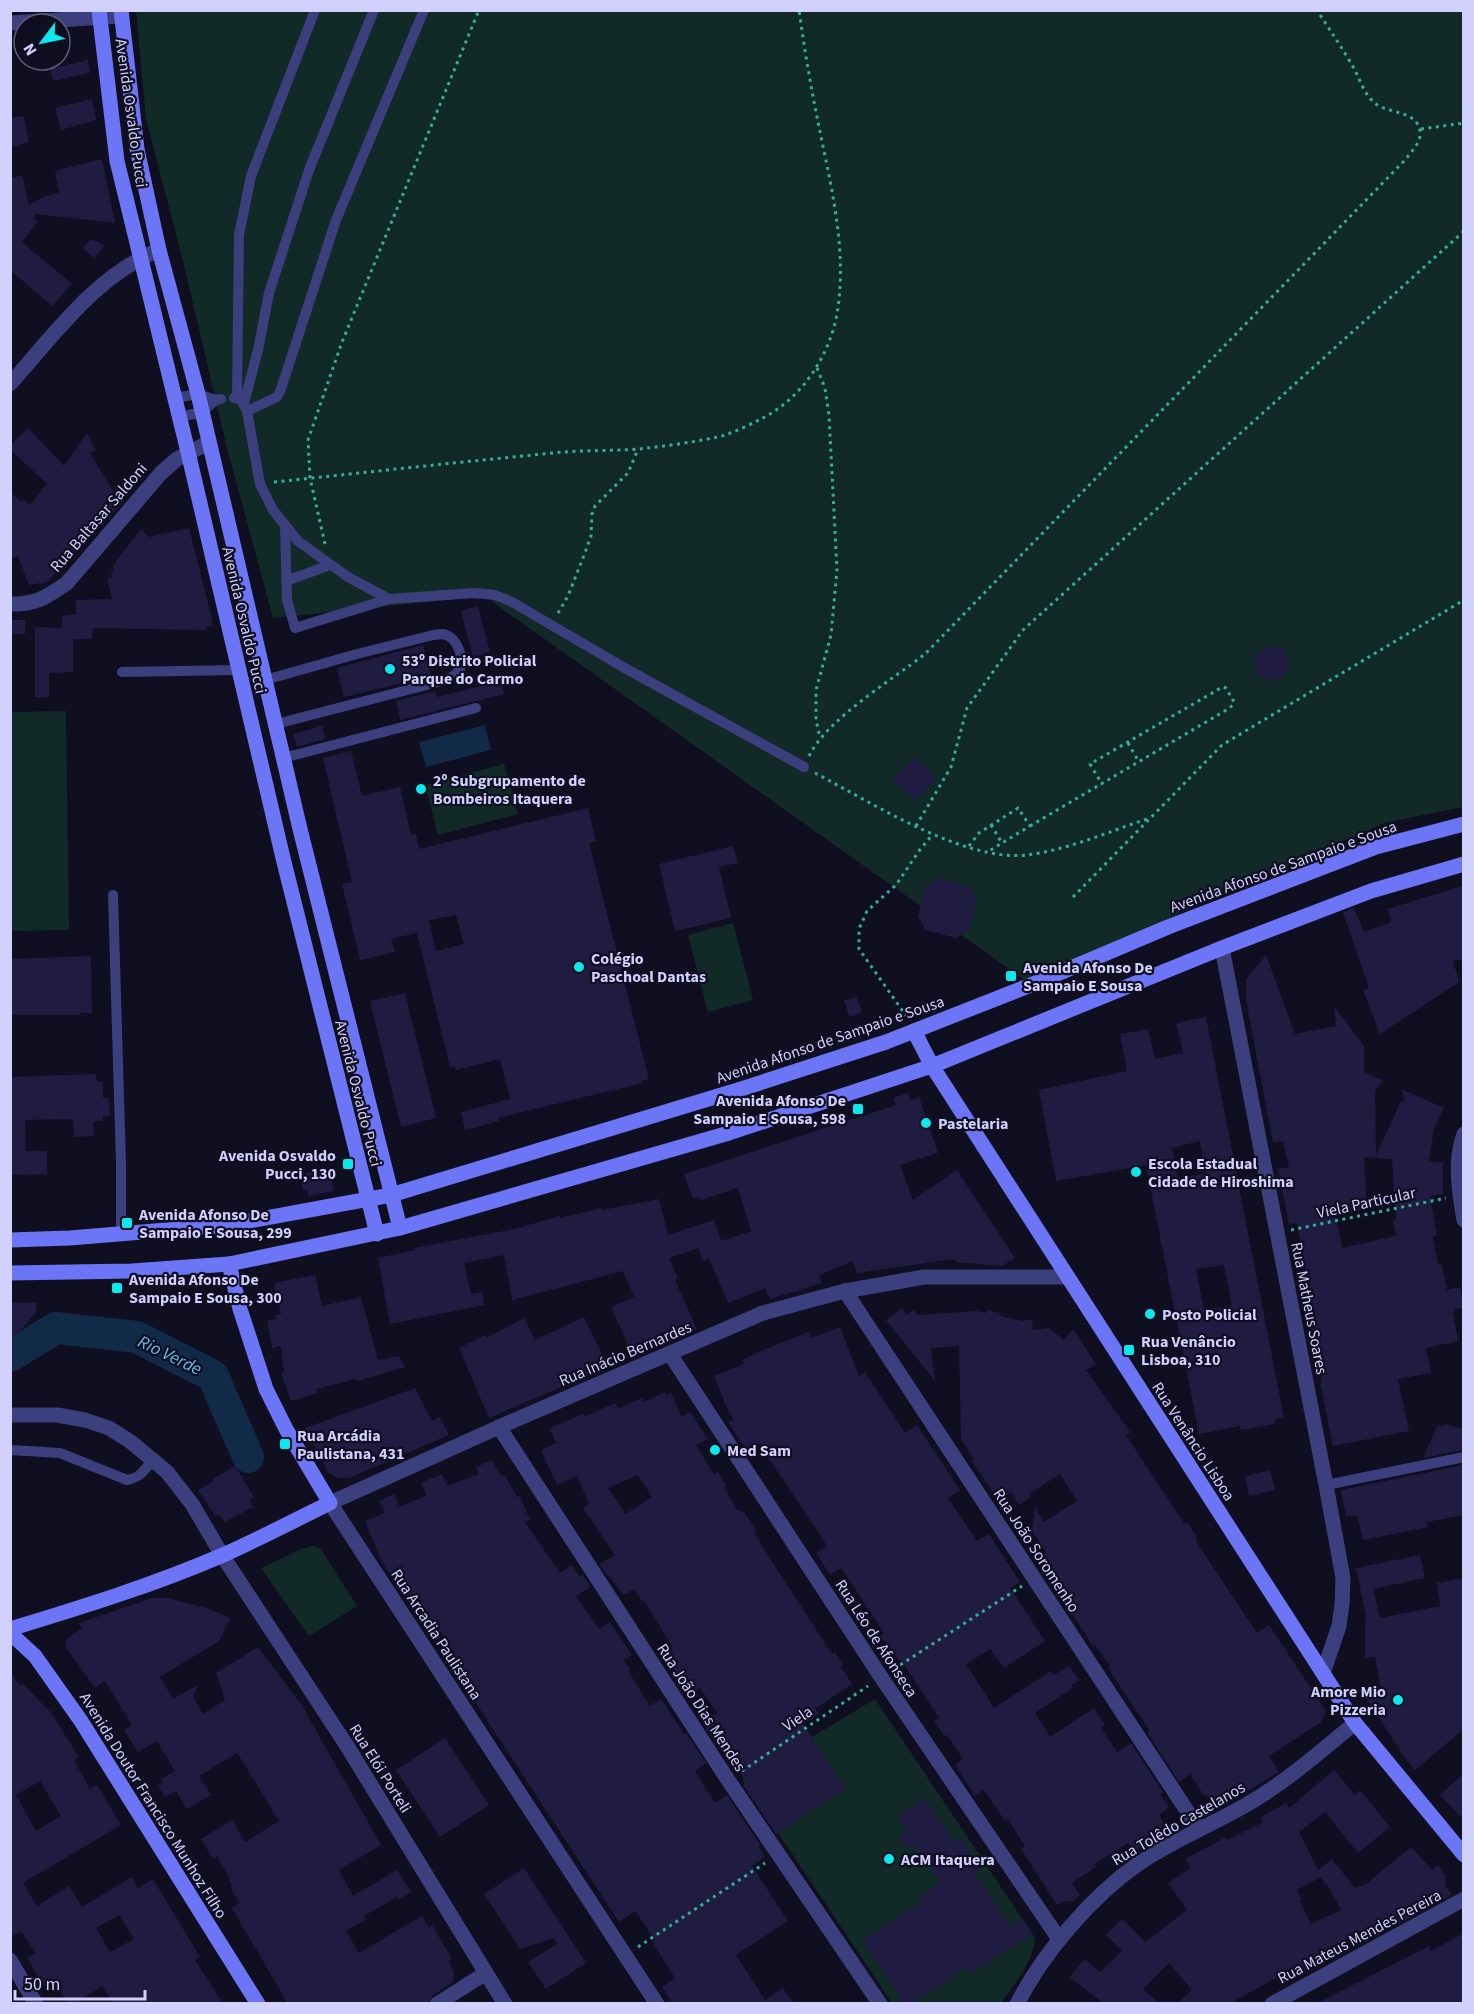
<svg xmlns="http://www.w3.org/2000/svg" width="1474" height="2014" viewBox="0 0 1474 2014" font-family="'Source Sans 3',sans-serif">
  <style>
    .green { fill: #122a27 }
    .water { fill: #112a47 }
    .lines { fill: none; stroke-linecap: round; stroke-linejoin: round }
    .river { stroke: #112a47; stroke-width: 32 }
    .building { fill: #201b41; fill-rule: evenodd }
    .path { stroke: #34ad9b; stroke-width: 3; stroke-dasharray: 3 4.5; stroke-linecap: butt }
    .lane { stroke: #3c3f7d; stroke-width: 10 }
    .street { stroke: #3c3f7d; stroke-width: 15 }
    .secondary { stroke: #6d75f7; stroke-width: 15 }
    .poi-dot { fill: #0ce9ed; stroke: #100e21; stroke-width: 2 }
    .labels { text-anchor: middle; stroke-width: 4.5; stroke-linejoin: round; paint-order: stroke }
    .street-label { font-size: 16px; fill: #d2d0fd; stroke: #100e21 }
    .poi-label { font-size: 16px; font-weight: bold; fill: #d2d0fd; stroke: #100e21; text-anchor: start }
    .water-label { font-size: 18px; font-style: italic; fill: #64bff7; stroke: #100e21 }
  </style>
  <rect width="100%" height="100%" fill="#100e21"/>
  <g class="green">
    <polygon points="136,11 1463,11 1463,807 1384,823 1026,981 484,596 273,618 226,444 184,265 146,119"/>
    <polygon points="66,711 69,930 11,931 11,712"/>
    <polygon points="504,764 518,814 438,835 425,785"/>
    <polygon points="733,923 753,1000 708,1012 688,935"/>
    <polygon points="312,1546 320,1548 357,1606 309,1636 261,1568 302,1549"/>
    <path d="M875 1699 1035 1938C1033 1963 1015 1983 1001 2003H892L742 1779Z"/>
  </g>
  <polygon class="water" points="485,725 491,750 426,767 419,742"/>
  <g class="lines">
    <polyline class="river" points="10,1356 56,1328 137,1337 213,1376 248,1457"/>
  </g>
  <g class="building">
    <polygon points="88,60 90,73 53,81 50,69"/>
    <polygon points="92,99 96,120 61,130 55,108"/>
    <polygon points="24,116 29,142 10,147 10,118"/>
    <polygon points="102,159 115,223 35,214 34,219 38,221 22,242 72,284 52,306 10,270 10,178 22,175 29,205 43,197 59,193 55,171"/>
    <polygon points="90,239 105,245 94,258 83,248"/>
    <polygon points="28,428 64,466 87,433 95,450 90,453 121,504 47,582 29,585 18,556 10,559 10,492 22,502 23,499 30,505 47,484 10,449 10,445"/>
    <polygon points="189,528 212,619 212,627 207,626 207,630 93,628 92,639 73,639 73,672 49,673 49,697 35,697 35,627 62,628 62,616 76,614 76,600 112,599 107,579 112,577 111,572 114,571 113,565 141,529 149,537"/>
    <polygon points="478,606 490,652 473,657 461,611"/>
    <rect x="10" y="620" width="15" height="14"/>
    <polygon points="423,645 431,676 344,697 337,668"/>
    <polygon points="1265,646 1284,649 1290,667 1278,681 1260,678 1253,660"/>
    <polygon points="501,681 504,694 400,720 396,701 435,691 437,697"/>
    <polygon points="322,726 325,739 297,747 293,734"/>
    <path d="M351 751 362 796 400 787 411 835 416 834 419 849 588 808 596 841 589 843 649 1079 641 1081 642 1083 498 1118 499 1121 465 1130 461 1112 510 1099 500 1059 456 1070 455 1066 450 1067 417 933 391 939 395 952 360 960 342 884 352 882 323 758ZM456 915 464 944 436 951 429 920Z"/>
    <polygon points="915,757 937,778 915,801 893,780"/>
    <polygon points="733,846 738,863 719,867 731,918 675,931 659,864"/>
    <polygon points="939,878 969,887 977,900 969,930 956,938 925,930 918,916 926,886"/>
    <polygon points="1462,886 1464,959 1453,961 1459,982 1380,1034 1363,990 1369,988 1343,912 1354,908 1364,932 1391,922 1388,909"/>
    <path d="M1266 955 1295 1034 1336 1026 1334 1006 1364 1046V1072L1383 1081 1375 1091 1376 1155 1400 1103 1405 1100 1401 1089 1444 1108 1434 1129 1429 1161 1443 1163V1194L1430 1196 1437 1235 1433 1236 1438 1265 1442 1264 1447 1290 1460 1287 1464 1308 1455 1309V1312H1453L1458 1341 1426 1348 1431 1373 1398 1379 1409 1431 1333 1446 1320 1381H1322L1307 1317 1315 1316 1306 1272 1297 1223 1289 1224 1278 1169 1289 1167 1283 1141 1273 1143 1246 1000V979ZM1364 1157 1392 1159 1396 1219 1393 1220 1396 1236 1342 1248 1336 1215 1367 1209Z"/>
    <polygon points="91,956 92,1013 80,1013 80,1015 10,1015 10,959"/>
    <polygon points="405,993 436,1118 401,1127 370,1001"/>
    <polygon points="857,997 862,1013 849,1017 844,1000"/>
    <path d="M1206 1017 1284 1418 1275 1419V1424L1241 1430 1240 1426 1199 1434 1146 1165 1056 1181 1039 1090 1127 1071 1120 1034 1148 1029 1155 1059 1183 1053 1176 1023ZM1200 1141 1206 1173 1178 1179 1172 1148ZM1224 1265 1232 1306 1204 1310 1196 1269Z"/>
    <polygon points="96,1074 97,1082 103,1082 103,1098 109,1098 110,1116 103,1116 103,1121 93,1121 94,1136 74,1137 73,1119 25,1120 26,1151 47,1151 47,1174 10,1175 10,1077"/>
    <polygon points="908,1093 910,1100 919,1097 938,1153 900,1165 913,1200 957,1170 1015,1258 1002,1266 956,1262 954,1259 857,1273 853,1261 819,1275 822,1283 770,1299 765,1288 728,1303 709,1258 703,1261 698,1248 669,1258 678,1278 675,1280 697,1329 633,1356 611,1307 634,1297 623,1271 512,1300 504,1255 464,1263 471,1294 482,1292 484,1305 390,1324 378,1258 415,1250 414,1248 514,1229 560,1216 560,1218 602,1208 602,1210 659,1199 668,1235 714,1220 721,1241 751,1231 738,1188 701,1200 700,1197 693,1199 684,1174 896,1105 893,1098"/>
    <polygon points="329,1168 334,1191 308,1196 307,1190 303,1190 300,1175"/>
    <polygon points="315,1275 322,1306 361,1297 378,1360 399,1356 405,1367 357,1381 356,1379 316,1389 318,1393 291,1401 281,1373 284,1373 281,1346 272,1348 267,1321 276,1319 275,1315 281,1314 274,1283"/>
    <polygon points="10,1303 36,1303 36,1313 10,1342"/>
    <polygon points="902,1308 907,1315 913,1310 918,1315 977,1311 986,1313 987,1310 1000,1313 1000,1316 1023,1321 1032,1319 1033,1330 1049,1328 1064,1340 1073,1329 1096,1364 1086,1370 1130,1432 1126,1435 1162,1490 1184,1523 1187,1522 1197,1537 1196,1539 1199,1546 1257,1633 1269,1625 1326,1711 1321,1722 1269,1756 1279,1772 1235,1799 1229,1791 1210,1801 1206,1795 1204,1796 1190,1774 1179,1782 1147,1732 1150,1731 1108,1668 1110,1666 1095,1645 1093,1646 1036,1559 1046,1552 1032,1531 1035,1507 1044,1522 1077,1501 1060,1474 1029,1494 1031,1497 1019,1505 1011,1492 998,1500 971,1460 974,1459 961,1439 959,1346 931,1348 935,1381 886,1320"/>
    <polygon points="584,1317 608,1367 489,1418 459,1348 485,1335 486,1338 524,1318 535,1340"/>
    <polygon points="840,1327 859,1376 865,1372 905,1433 917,1425 960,1490 948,1498 977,1541 989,1534 1020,1582 1010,1588 1045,1641 1004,1668 990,1649 966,1664 994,1708 1051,1671 1054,1675 1069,1666 1079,1680 1071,1685 1073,1688 1035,1713 1050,1737 1094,1708 1105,1725 1101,1728 1117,1752 1131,1743 1163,1792 1160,1794 1169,1807 1159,1815 1163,1822 1162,1828 1145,1838 1149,1843 1134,1852 1128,1843 1094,1864 1096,1866 1090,1871 1072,1883 1080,1895 1072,1902 1064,1901 1057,1905 1021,1849 1025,1846 1008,1819 1005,1821 984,1790 975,1796 955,1765 963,1759 947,1735 944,1736 939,1728 934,1721 939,1718 901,1660 899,1661 887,1642 878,1638 884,1633 856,1590 841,1568 830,1575 816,1553 827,1546 812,1523 759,1444 746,1449 728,1422 734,1420 726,1406 714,1376 744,1364 742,1360 766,1349 809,1332 811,1338"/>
    <polygon points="415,1388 432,1421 440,1417 449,1435 349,1478 337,1478 328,1472 305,1428"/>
    <path d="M665 1392 666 1395 671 1393 682 1417 690 1412 708 1439 696 1445 714 1474 718 1472 727 1486 724 1488 738 1511 740 1510 743 1513 744 1512 756 1530 754 1532 767 1554 832 1654 835 1652 843 1665 841 1667 852 1684 815 1709 819 1714 803 1724 845 1789 776 1834 743 1785 746 1782 725 1750 722 1753 702 1722 717 1713 700 1688 689 1695 662 1655 673 1648 644 1600 642 1601 634 1589 623 1595 609 1575 607 1576 600 1564 615 1555 583 1508 589 1504 577 1476 557 1485 541 1450 556 1443 550 1428 583 1414 584 1417 615 1403 618 1409 642 1398 644 1402ZM638 1475 652 1497 626 1514 608 1488Z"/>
    <polygon points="1445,1424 1464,1429 1464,1450 1423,1458 1438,1425 1444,1426"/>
    <polygon points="492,1460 501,1476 505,1475 517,1497 520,1496 530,1520 525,1522 560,1573 572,1565 580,1577 583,1575 591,1587 576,1596 599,1629 610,1622 632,1655 624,1660 631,1670 628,1671 650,1706 661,1699 684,1734 686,1733 706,1763 695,1771 715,1803 727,1795 760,1845 758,1846 765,1857 752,1866 788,1921 736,1955 765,2000 783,1988 794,2004 673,2004 662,1987 675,1978 652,1942 655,1940 635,1911 619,1922 447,1659 455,1654 438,1628 430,1634 382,1562 365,1521 385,1513 379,1501 394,1494 400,1507 427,1495 421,1483 442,1474 447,1486 479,1474 476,1467"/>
    <polygon points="1464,1465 1464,1515 1427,1522 1428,1527 1363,1540 1357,1515 1346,1517 1341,1490"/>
    <polygon points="235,1466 254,1497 249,1501 253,1507 224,1522 220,1515 215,1516 198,1490 214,1481 213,1479"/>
    <polygon points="1270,1470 1275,1490 1249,1496 1245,1476"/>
    <polygon points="1420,1555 1425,1578 1373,1589 1380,1618 1440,1606 1437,1583 1464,1578 1464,1729 1415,1770 1403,1755 1367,1699 1382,1696 1375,1657 1365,1658 1365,1618 1366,1617 1356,1568"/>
    <polygon points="152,1598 166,1598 206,1608 231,1618 219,1641 160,1677 173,1699 199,1684 193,1696 203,1714 225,1700 216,1673 258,1647 306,1711 305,1711 381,1845 339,1870 353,1896 397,1870 411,1892 398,1900 397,1897 364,1916 366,1919 346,1931 359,1953 422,1916 429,1927 432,1925 452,1959 448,1961 454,1972 453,1982 432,1996 427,2004 288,2004 232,1908 240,1903 230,1887 232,1886 229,1880 230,1879 217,1856 213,1859 201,1839 232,1820 245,1842 279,1821 251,1775 237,1753 199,1776 211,1795 187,1809 176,1791 165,1797 158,1786 163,1783 161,1779 175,1771 157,1741 138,1752 124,1730 132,1725 105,1681 95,1688 65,1646 67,1639 82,1628 79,1623"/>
    <path d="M10 1671 20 1686 23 1684 51 1713 79 1757 74 1760 90 1789 97 1785 121 1825 23 1883 37 1906 69 1886 82 1907 132 1877 138 1888 153 1879 200 1957 195 1960 223 2004H114L102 1986 75 2004H68L55 1984 46 1990 27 1958 36 1953 21 1931 10 1938ZM40 1781 61 1816 36 1831 16 1795ZM119 1915 134 1939 110 1952 96 1928Z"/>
    <polygon points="445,1738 489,1805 440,1837 396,1770"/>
    <path d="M1334 1770 1355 1795 1360 1790 1390 1827 1358 1853 1325 1812 1299 1832 1318 1870 1332 1859 1355 1888 1366 1884 1411 1847 1432 1870 1438 1865 1446 1876 1445 1886 1451 1893 1450 1896 1375 1937 1371 1928 1316 1955 1321 1965 1287 1982 1283 1974 1229 2004H1177L1192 1990 1169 1963 1143 1989 1160 2004H1104L1070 1977 1084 1959 1100 1972 1122 1951 1106 1935 1122 1919 1145 1942 1187 1910 1168 1883 1191 1868 1185 1859 1226 1837 1227 1840 1263 1822 1261 1817 1286 1803 1289 1808ZM1321 1877 1325 1885 1327 1884 1341 1910 1311 1924 1299 1900 1302 1899 1297 1890Z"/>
    <polygon points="1464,1773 1464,1820 1440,1795"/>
    <polygon points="925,1798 954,1842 961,1838 981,1868 974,1872 1011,1927 1023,1919 1032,1934 971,1973 967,1967 911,2004 905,2004 863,1940 924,1900 920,1895 940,1883 917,1847 905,1847 899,1836 907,1831 897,1816"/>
    <polygon points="524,1868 586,1963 546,1989 528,1962 557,1944 554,1938 520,1949 484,1894"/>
    <polygon points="1464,1933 1464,2004 1316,2004 1429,1946 1431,1951"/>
  </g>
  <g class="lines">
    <g class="path">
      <polyline points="1421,129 1464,123"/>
      <polyline points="817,368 825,388 829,415 837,570 831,635 816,690 816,720 820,738"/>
      <path d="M274 482C371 472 467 461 564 452 589 450 614 451 639 449 666 446 696 442 722 436 735 432 749 425 761 419 803 398 832 353 838 307 847 244 829 178 817 117 810 82 804 46 799 10"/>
      <polyline points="325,544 310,478 308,440 342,342 479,10"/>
      <polyline points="558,613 568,596 586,550 591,536 592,514 595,506 628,473 638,449"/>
      <polyline points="1128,743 1139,762"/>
      <path d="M809 756C827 719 892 680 925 654L1406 159C1413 149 1424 140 1419 127 1413 111 1388 113 1376 104 1363 94 1360 78 1352 65 1341 46 1329 29 1317 10"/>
      <path d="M815 773C871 802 963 862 1027 855 1068 850 1110 831 1150 818"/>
      <polyline points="991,825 1002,843"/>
      <polyline points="916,826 951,767 967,708 1023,630 1464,231"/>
      <polyline points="1030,826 1228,709 1233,705 1234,702 1226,688 1223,687 1219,689 1090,764 1102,784"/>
      <polyline points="969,846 979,833 1018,808 1030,826 989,851"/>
      <polyline points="1073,897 1222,745 1464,600"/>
      <polyline points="907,1017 859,949 859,929 867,911 896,885 919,851 932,835"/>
      <polyline points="1291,1230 1446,1198"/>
      <polyline points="894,1669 1022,1586"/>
      <polyline points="742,1771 868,1686"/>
      <polyline points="638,1947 765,1863"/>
    </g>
    <g class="lane">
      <polyline points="237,397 239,235 251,176 315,10"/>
      <polyline points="175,398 198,394 216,400 221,399"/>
      <polyline points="234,398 241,400 247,411 260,484 273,510 298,541 348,577 389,599 474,593 495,595 512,602 623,667 804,767"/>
      <polyline points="244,403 258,350 269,293 309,170 374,10"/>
      <polyline points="247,411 277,397 281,389 336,220 424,10"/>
      <polyline points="180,417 202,412 216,400"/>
      <polyline points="285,525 287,600 295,628 389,599"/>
      <polyline points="286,581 330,565"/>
      <polyline points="122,672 238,670"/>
      <path d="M265 680 357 654 433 635C436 635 440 634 443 634 457 636 466 660 459 671 456 675 450 678 446 680L276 724"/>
      <polyline points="283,758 476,708"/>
      <polyline points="113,895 121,1164 121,1233"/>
      <path d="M10 1450 60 1453 127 1480C140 1478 145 1470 153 1459"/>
      <polyline points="1326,1485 1464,1457"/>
    </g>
    <g class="street">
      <polyline points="10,23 121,16"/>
      <path d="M10 384C54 335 96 275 159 250"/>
      <path d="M10 604C36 605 46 597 67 583L161 473 177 459 208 443"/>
      <polyline points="1222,948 1326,1485 1343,1578 1342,1604 1339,1626 1323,1673"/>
      <path d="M1464 1134C1454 1161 1459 1192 1464 1220"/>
      <polyline points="845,1291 1199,1829"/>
      <polyline points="670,1354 881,1677 1059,1939"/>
      <polyline points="10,1415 57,1415 85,1420 109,1428 131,1442 167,1472 192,1504 222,1555 347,1746 505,2004"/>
      <polyline points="499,1427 728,1780 880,2004"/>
      <polyline points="10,1960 36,2004"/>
      <polyline points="437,2004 486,1973"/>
      <polyline points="657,2004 330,1503 499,1427 763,1313 845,1291 924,1277 1067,1277"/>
      <path d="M1017 2004C1043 1953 1092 1896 1138 1864 1172 1841 1211 1825 1246 1805 1286 1782 1320 1752 1355 1723"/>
      <polyline points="1272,2004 1464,1899"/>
    </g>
    <g class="secondary">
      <polyline points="99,10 117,161 188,452 283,858 377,1234"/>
      <polyline points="121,10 137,149 159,250 198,394 300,829 400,1228"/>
      <polyline points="914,1031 932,1066 1355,1723 1464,1855"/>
      <polyline points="10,1240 70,1238 227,1225 391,1195 738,1090 886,1042 1031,985 1168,927 1376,847 1464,824"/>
      <polyline points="10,1273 132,1271 229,1264 400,1228 729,1133 932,1066 1222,948 1371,891 1464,864"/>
      <path d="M10 1629C82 1607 154 1585 223 1555 259 1539 295 1520 330 1503L286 1429 266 1389 240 1309 229 1264"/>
      <polyline points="10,1633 35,1656 81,1721 258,2004"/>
    </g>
  </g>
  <g class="poi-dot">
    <circle cx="390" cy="669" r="6"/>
    <circle cx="421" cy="789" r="6"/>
    <circle cx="579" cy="967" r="6"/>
    <rect x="1005" y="970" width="12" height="12" rx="3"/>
    <rect x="852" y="1103" width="12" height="12" rx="3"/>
    <circle cx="926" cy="1123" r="6"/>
    <rect x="342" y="1158" width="12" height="12" rx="3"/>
    <circle cx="1136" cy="1172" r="6"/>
    <rect x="121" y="1217" width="12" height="12" rx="3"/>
    <rect x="111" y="1282" width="12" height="12" rx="3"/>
    <circle cx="1150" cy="1314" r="6"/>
    <rect x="1123" y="1344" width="12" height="12" rx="3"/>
    <rect x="279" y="1438" width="12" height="12" rx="3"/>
    <circle cx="715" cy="1450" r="6"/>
    <circle cx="1398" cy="1700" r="6"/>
    <circle cx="889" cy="1859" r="6"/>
  </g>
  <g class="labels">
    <g class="street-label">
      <text transform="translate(132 113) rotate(82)" y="6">Avenida Osvaldo Pucci</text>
      <text transform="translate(98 517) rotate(-49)" y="6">Rua Baltasar Saldoni</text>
      <text transform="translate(245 620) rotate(77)" y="6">Avenida Osvaldo Pucci</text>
      <text transform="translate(1283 866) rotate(-20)" y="6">Avenida Afonso de Sampaio e Sousa</text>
      <text transform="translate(830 1039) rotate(-19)" y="6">Avenida Afonso de Sampaio e Sousa</text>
      <text transform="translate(359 1093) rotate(76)" y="6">Avenida Osvaldo Pucci</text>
      <text transform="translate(1366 1202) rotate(-12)" y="6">Viela Particular</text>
      <text transform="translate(1310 1308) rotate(79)" y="6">Rua Matheus Soares</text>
      <text transform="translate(625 1353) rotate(-23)" y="6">Rua Inácio Bernardes</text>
      <text transform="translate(1194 1441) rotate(57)" y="6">Rua Venâncio Lisboa</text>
      <text transform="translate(1037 1550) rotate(57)" y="6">Rua João Soromenho</text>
      <text transform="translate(437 1634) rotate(57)" y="6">Rua Arcadia Paulistana</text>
      <text transform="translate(877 1638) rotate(57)" y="6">Rua Léo de Afonseca</text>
      <text transform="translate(702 1707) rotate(57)" y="6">Rua João Dias Mendes</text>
      <text transform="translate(797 1718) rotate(-34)" y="6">Viela</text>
      <text transform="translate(381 1768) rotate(58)" y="6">Rua Elói Porteli</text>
      <text transform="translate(154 1805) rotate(58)" y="6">Avenida Doutor Francisco Munhoz Filho</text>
      <text transform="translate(1178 1823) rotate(-30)" y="6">Rua Tolêdo Castelanos</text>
      <text transform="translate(1359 1936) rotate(-28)" y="6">Rua Mateus Mendes Pereira</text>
    </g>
    <g class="poi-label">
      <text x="402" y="666">53º Distrito Policial<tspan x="402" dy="18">Parque do Carmo</tspan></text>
      <text x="433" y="786">2º Subgrupamento de<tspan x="433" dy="18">Bombeiros Itaquera</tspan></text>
      <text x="591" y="964">Colégio<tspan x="591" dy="18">Paschoal Dantas</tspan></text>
      <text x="1023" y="973">Avenida Afonso De<tspan x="1023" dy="18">Sampaio E Sousa</tspan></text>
      <text x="846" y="1106" text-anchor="end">Avenida Afonso De<tspan x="846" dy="18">Sampaio E Sousa, 598</tspan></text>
      <text x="938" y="1129">Pastelaria</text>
      <text x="336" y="1161" text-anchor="end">Avenida Osvaldo<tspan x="336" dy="18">Pucci, 130</tspan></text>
      <text x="1148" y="1169">Escola Estadual<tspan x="1148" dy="18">Cidade de Hiroshima</tspan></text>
      <text x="139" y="1220">Avenida Afonso De<tspan x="139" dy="18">Sampaio E Sousa, 299</tspan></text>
      <text x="129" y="1285">Avenida Afonso De<tspan x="129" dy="18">Sampaio E Sousa, 300</tspan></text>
      <text x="1162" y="1320">Posto Policial</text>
      <text x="1141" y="1347">Rua Venâncio<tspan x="1141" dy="18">Lisboa, 310</tspan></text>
      <text x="297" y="1441">Rua Arcádia<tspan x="297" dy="18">Paulistana, 431</tspan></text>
      <text x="727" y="1456">Med Sam</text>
      <text x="1386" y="1697" text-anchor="end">Amore Mio<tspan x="1386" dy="18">Pizzeria</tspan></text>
      <text x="901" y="1865">ACM Itaquera</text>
    </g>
    <g class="water-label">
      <text transform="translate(170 1355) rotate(26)" y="6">Rio Verde</text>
    </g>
  </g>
  <rect width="1474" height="2014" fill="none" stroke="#d2d0fd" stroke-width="24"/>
  <g transform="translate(42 42) rotate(238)"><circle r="28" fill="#100e21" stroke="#5e5c79" stroke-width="1.5"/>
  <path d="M0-4.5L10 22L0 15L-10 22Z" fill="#0ce9ed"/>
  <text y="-9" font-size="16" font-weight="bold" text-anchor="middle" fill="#d2d0fd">N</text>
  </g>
  <path d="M15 1990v9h130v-9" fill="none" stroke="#d2d0fd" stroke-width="3"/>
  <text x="24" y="1990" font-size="18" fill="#d2d0fd" stroke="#100e21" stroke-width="4.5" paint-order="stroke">50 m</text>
</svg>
